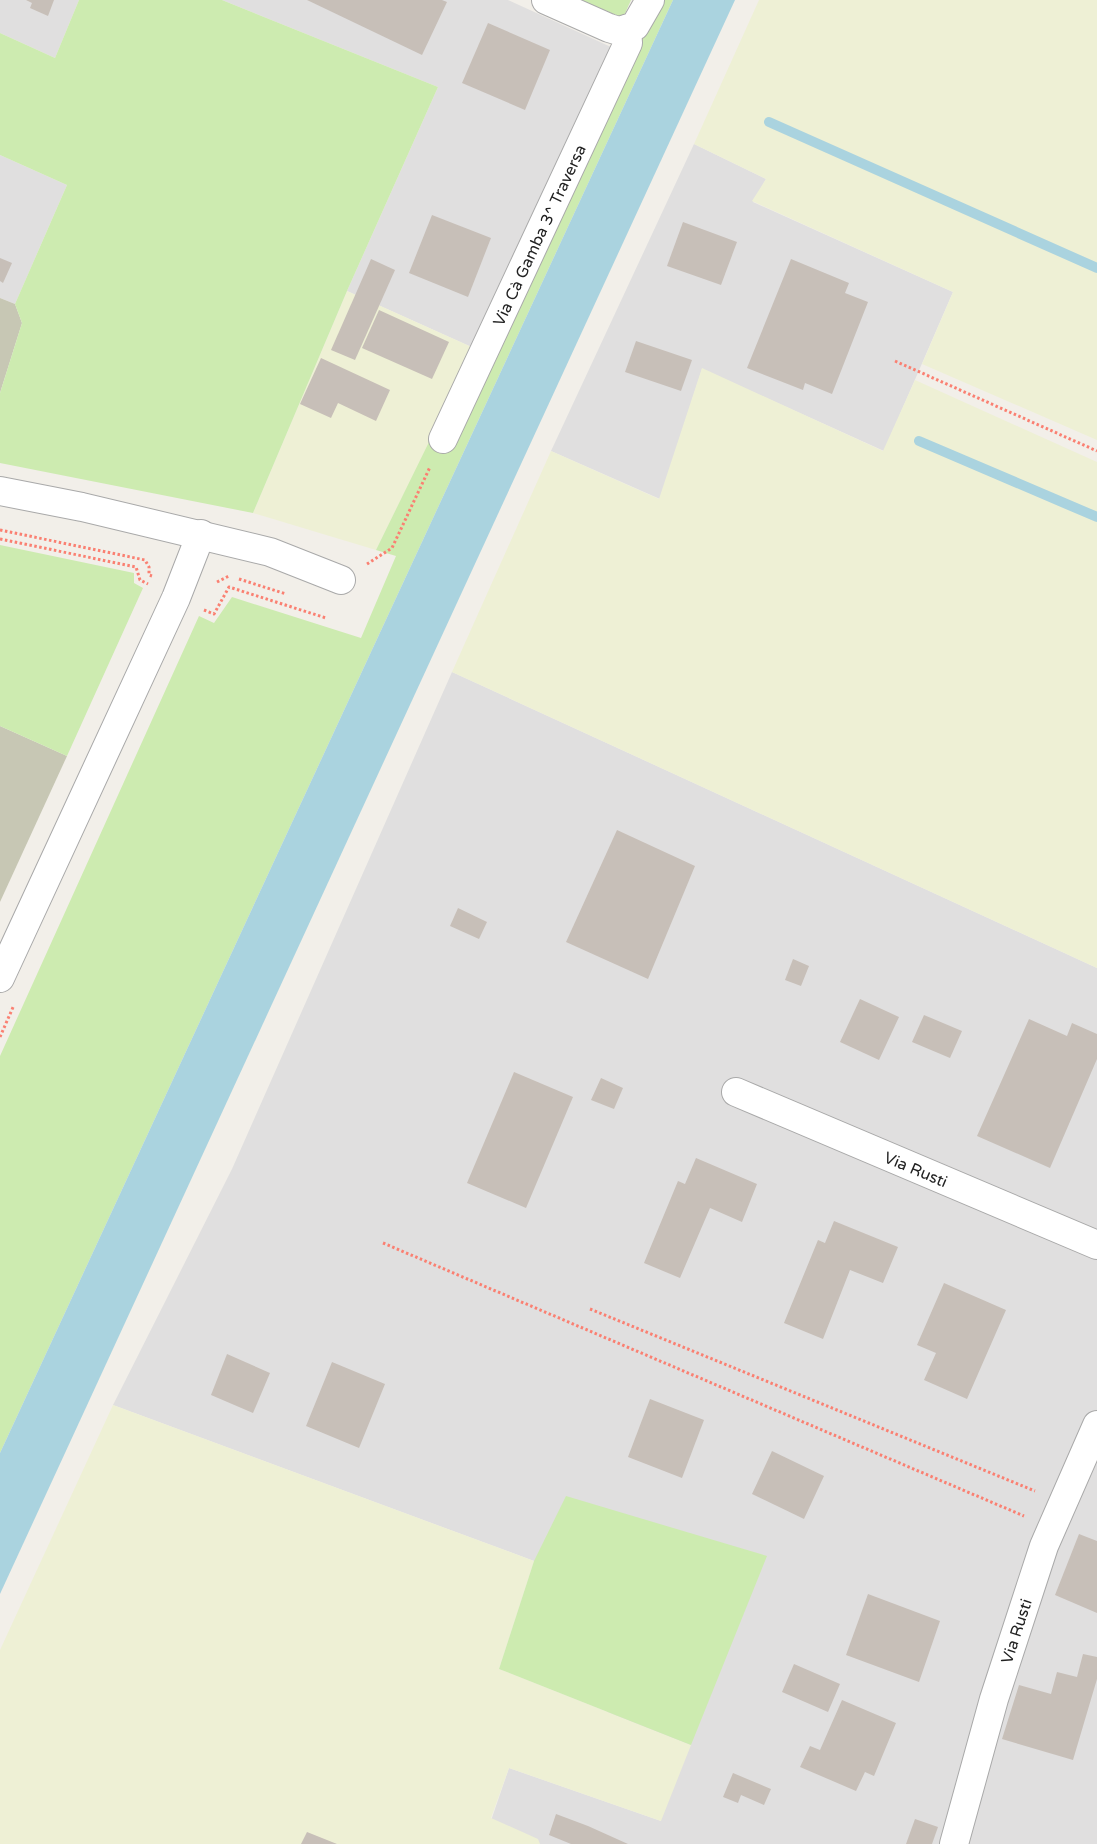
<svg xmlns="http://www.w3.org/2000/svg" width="1097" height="1844" viewBox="0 0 1097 1844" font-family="'Varela Round',sans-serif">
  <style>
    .residential { fill: #e0dfdf }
    .construction { fill: #c7c7b4 }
    .farmland { fill: #eef0d5 }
    .grass { fill: #cdebb0 }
    .water { fill: #aad3df }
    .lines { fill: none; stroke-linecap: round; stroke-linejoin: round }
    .stream { stroke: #aad3df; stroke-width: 10 }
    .building { fill: #c7bfb8 }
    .minor-casing { stroke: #a9a9a9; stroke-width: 30 }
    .path { stroke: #fa8072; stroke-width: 3; stroke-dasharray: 2.5 2.5; stroke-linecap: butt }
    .minor { stroke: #fff; stroke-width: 28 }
    .labels { text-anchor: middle; stroke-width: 4; stroke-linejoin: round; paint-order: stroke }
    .street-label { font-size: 16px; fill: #222; stroke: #fff }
  </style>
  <rect width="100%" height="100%" fill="#f2efe9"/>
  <g class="residential">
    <polygon points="0,0 79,0 55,58 0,33"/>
    <polygon points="222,0 508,0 611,47 476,349 347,291 438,87"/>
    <polygon points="694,144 766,179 753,202 953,292 884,451 702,369 660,499 551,451"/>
    <polygon points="0,155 67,185 15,304 0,298"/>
    <polygon points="452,672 1097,968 1097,1844 483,1844 509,1768 661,1821 534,1561 113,1405 232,1169"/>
  </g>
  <g class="construction">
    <polygon points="0,298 15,304 22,323 0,393"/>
    <polygon points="0,726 67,756 0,902"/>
  </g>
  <g class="farmland">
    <polygon points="759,0 1097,0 1097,440 922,364 953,292 752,201 766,179 694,144"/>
    <polygon points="347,291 476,349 376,550 253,513"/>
    <polygon points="702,368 883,451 915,380 1097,462 1097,968 452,672 551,451 659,499"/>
    <polygon points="113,1405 534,1561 499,1669 691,1745 661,1821 509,1768 491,1818 538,1839 540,1844 0,1844 0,1650"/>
  </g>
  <g class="grass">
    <polygon points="79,0 222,0 438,87 347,291 253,513 0,463 0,393 22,323 15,304 67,185 0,155 0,33 55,58"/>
    <polygon points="581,0 631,0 623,18"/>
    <polygon points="658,0 673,0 0,1453 0,1056 199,616 214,623 232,597 361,638 396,556 376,550 429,442 449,447"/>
    <polygon points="0,545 134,573 134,583 143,588 67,756 0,726"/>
    <polygon points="566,1496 767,1556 691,1745 499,1669 534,1561"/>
  </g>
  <polygon class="water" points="673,0 735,0 0,1594 0,1453"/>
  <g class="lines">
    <g class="stream">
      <polyline points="769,122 1097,268"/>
      <polyline points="919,441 1097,517"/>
    </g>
  </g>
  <g class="building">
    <polygon points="26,0 54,0 48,16 30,8 32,3"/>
    <polygon points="307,0 442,0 447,2 422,55"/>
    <polygon points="488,23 550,50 525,110 462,83"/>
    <polygon points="432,215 491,238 468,297 409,273"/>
    <polygon points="683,222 737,242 721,285 667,266"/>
    <polygon points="0,258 12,263 3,283 0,281"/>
    <polygon points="371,259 395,270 355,360 331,350"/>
    <polygon points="791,259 849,283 845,293 868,302 832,394 805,383 803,390 747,368"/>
    <polygon points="379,310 449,342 432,379 362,348"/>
    <polygon points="636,341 692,360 681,391 625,372"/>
    <polygon points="321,358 390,390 376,421 338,403 331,418 300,404"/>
    <polygon points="617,830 695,866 648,979 566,942"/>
    <polygon points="458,908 487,922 479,939 450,926"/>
    <polygon points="793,959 809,966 801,986 785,980"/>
    <polygon points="860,999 899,1017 879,1060 840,1042"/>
    <polygon points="924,1015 962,1031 950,1058 912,1042"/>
    <polygon points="1029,1019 1067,1036 1072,1023 1097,1034 1097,1059 1050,1168 977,1136"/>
    <polygon points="514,1072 573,1097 526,1208 467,1183"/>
    <polygon points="601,1078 623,1088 614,1109 591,1100"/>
    <polygon points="696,1158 757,1184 742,1222 710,1208 680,1278 644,1263 678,1181 685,1184"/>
    <polygon points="834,1221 898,1247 883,1283 850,1270 823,1339 784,1323 818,1240 825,1243"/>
    <polygon points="944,1283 1006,1310 967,1399 924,1380 936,1353 917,1345"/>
    <polygon points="227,1354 270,1373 253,1413 211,1395"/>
    <polygon points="332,1362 385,1384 359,1448 306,1426"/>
    <polygon points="650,1399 704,1420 682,1478 628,1457"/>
    <polygon points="772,1451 824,1476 804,1519 752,1494"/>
    <polygon points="1079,1534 1097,1541 1097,1613 1055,1595"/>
    <polygon points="868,1594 940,1621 919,1682 846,1655"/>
    <polygon points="1083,1654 1097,1657 1097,1679 1073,1760 1002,1739 1019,1685 1051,1694 1057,1672 1077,1677"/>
    <polygon points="794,1664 840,1684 828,1712 782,1692"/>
    <polygon points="842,1700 896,1723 874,1776 865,1772 856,1791 800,1767 810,1746 820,1750"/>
    <polygon points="733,1773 771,1789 764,1805 741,1795 738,1803 723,1797"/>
    <polygon points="556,1814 588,1826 628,1844 571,1844 549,1835"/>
    <polygon points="915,1819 938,1827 932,1844 906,1844"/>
    <polygon points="307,1832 337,1844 301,1844"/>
  </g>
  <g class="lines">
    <defs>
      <g id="minor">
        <polyline points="546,0 609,28 619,31 635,26 650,0"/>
        <polyline points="443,439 628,43 627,29"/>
        <polyline points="0,491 82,507 270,552 341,580"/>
        <polyline points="0,978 176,598 201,534"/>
        <polyline points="736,1092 1097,1245"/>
        <polyline points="954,1844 994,1699 1044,1546 1097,1425"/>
      </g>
    </defs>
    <use href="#minor" class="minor-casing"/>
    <g class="path">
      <polyline points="895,361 1097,451"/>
      <polyline points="0,530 145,560 149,567 149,575 152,576"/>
      <polyline points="0,539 136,567 140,580 148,584"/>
      <polyline points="367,564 392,548 430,467"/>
      <polyline points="239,579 286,594"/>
      <polyline points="217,582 229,576"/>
      <polyline points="204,610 214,614 229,587 326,618"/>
      <polyline points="0,1037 14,1005"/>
      <polyline points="383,1243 1024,1516"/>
      <polyline points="590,1309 1035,1491"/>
    </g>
    <use href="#minor" class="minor"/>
  </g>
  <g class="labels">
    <g class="street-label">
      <text transform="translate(539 235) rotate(-65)" y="6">Via Cà Gamba 3^ Traversa</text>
      <text transform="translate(916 1169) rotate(23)" y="6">Via Rusti</text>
      <text transform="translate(1016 1631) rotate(-72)" y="6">Via Rusti</text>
    </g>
  </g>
</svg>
